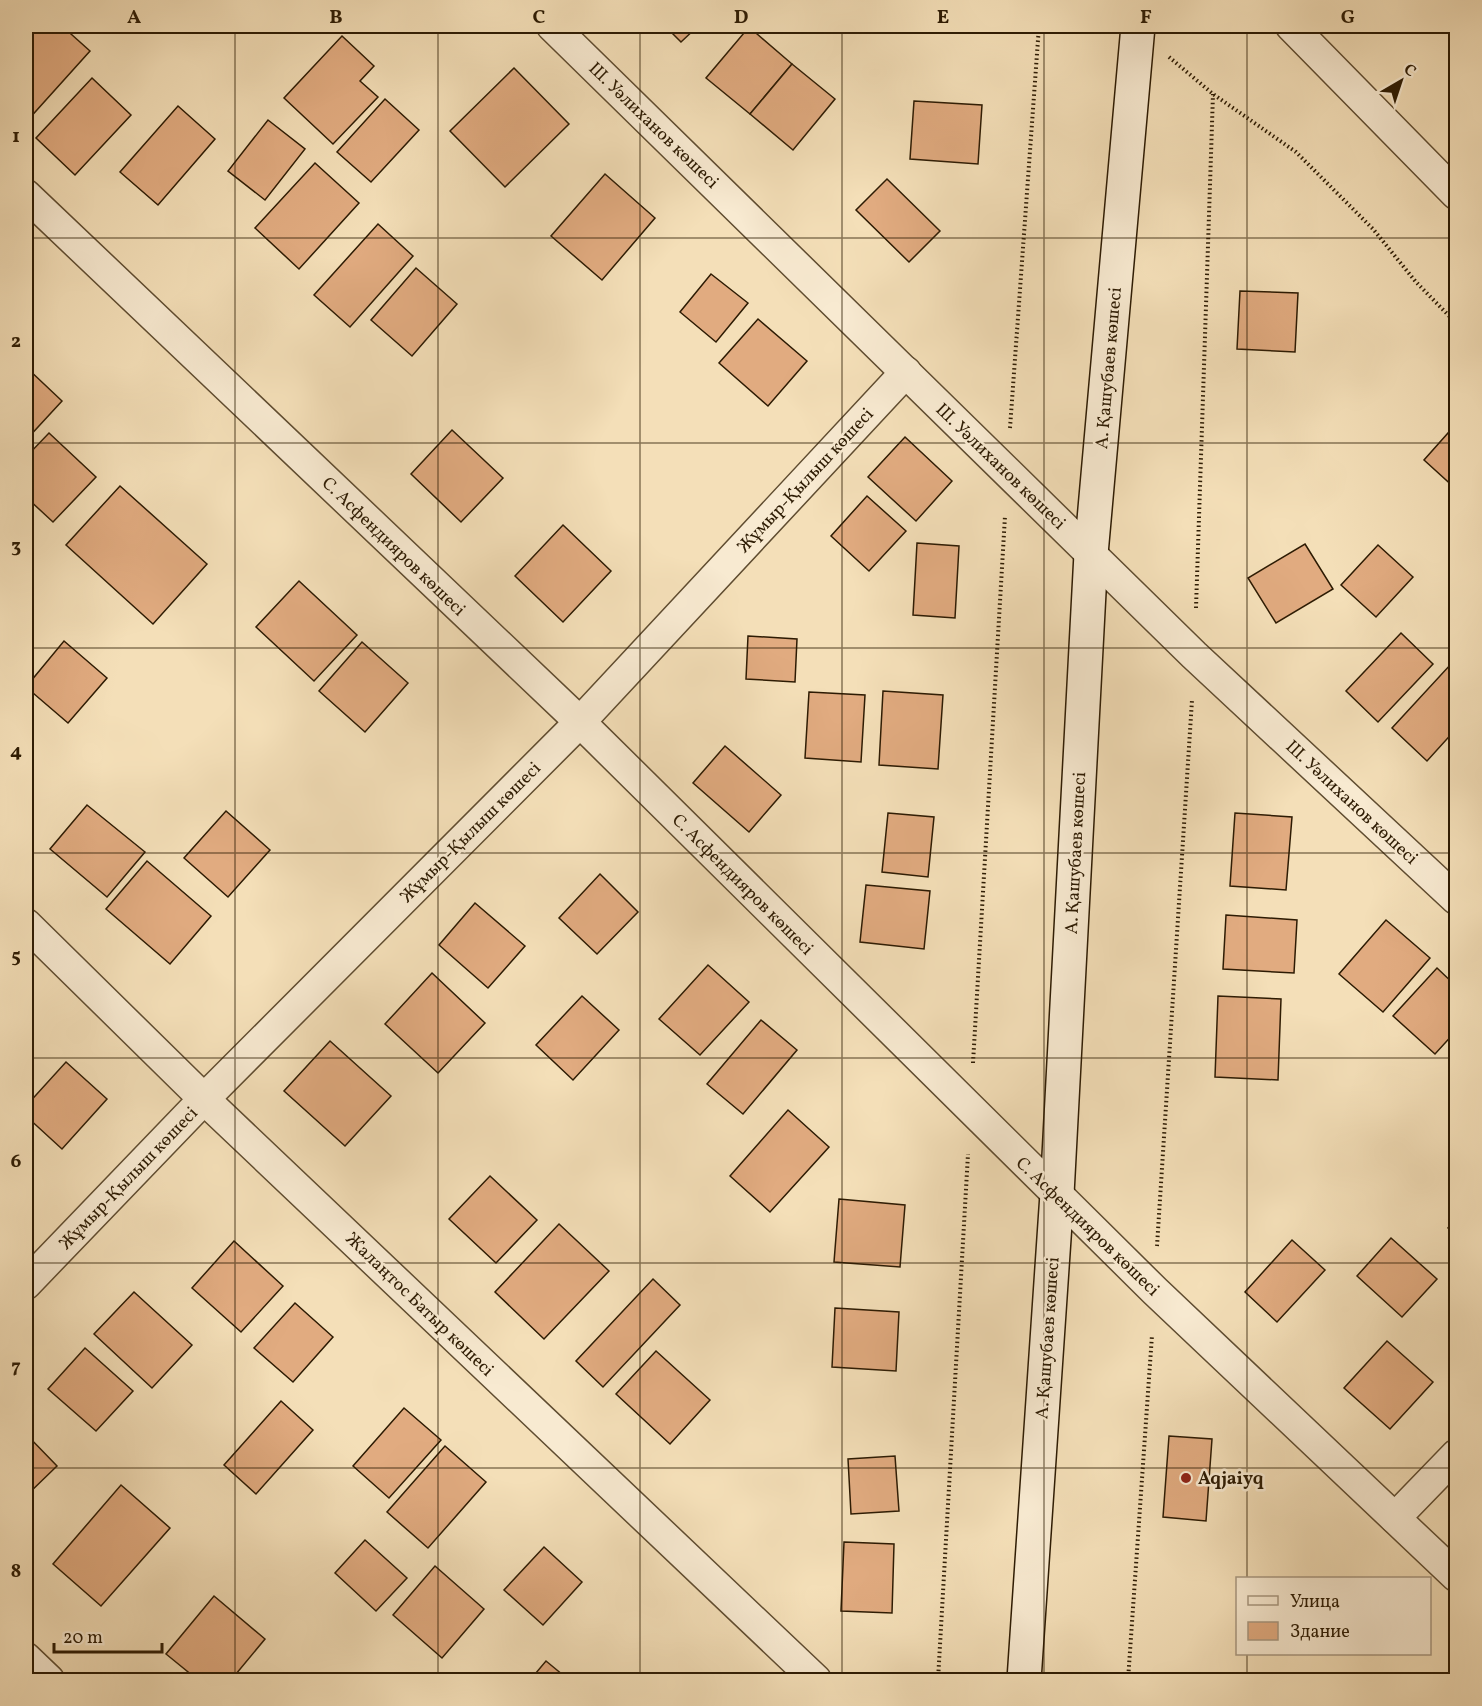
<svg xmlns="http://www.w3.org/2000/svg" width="1482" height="1706" viewBox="0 0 1482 1706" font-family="Vollkorn,serif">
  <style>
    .building { fill: #e1ab80; stroke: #2d1b03; stroke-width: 1.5 }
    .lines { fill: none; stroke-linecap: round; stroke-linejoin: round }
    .street-casing { stroke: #5f4c30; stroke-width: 33 }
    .secondary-casing { stroke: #2d1b03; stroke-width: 36 }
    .path { stroke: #2d1b03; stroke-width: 4; stroke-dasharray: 1.5 3; stroke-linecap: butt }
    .street { stroke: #f8ead1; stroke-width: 30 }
    .secondary { stroke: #f8ead1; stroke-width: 33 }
    .grid { fill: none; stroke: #2d1b03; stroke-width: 1.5; stroke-opacity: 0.55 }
    .poi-dot { fill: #8f2418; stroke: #f8ead1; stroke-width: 2 }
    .labels { text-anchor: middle; stroke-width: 5; stroke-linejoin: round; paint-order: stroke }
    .street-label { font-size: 18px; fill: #2d1b03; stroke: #f8ead1 }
    .poi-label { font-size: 18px; font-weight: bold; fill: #2d1b03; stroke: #f8ead1; text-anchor: start }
    .neatline { fill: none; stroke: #2d1b03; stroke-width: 2 }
    .grid-label { font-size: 20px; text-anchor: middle; font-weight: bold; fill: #2d1b03 }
  </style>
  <rect width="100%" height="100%" fill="#f4dfb8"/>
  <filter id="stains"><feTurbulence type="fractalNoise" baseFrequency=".00333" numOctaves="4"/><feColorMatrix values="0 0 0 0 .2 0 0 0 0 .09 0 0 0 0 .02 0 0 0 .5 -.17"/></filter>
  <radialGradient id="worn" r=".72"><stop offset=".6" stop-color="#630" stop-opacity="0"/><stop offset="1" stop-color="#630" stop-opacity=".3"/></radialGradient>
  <g class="building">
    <polygon points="40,26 62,26 90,51 27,121 26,42"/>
    <polygon points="665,26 698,26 681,42"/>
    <polygon points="749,27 792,64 750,114 706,78"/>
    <polygon points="342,36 374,66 360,81 378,97 333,144 284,98"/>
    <polygon points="792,64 835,99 793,150 750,114"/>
    <polygon points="514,68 569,124 505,187 450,131"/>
    <polygon points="92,78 131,115 75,175 36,138"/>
    <polygon points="385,99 419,130 371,182 337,152"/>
    <polygon points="914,101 982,105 978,164 910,159"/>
    <polygon points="178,106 215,139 158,205 120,172"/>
    <polygon points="268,120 305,149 265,200 228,171"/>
    <polygon points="315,163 359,203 299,269 255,228"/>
    <polygon points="605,174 655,218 602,280 551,236"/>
    <polygon points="887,179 940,231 909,262 856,210"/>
    <polygon points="378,224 413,256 350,327 314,295"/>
    <polygon points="416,268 457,304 412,356 371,320"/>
    <polygon points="711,274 748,303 716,342 680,312"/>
    <polygon points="1240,291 1298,293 1295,352 1237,349"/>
    <polygon points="758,319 807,361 768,406 719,363"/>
    <polygon points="26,367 62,401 26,440"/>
    <polygon points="1456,424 1456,489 1424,460"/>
    <polygon points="452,430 503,478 461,522 411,474"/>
    <polygon points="49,433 96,477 53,522 26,497 26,457"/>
    <polygon points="905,437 952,481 916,521 868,477"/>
    <polygon points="120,486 207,564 153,624 66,545"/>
    <polygon points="867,496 906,531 869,571 831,536"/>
    <polygon points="563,525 611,571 563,622 515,576"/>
    <polygon points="917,543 959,546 955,618 913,615"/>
    <polygon points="1305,544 1333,589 1276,623 1248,578"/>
    <polygon points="1378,545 1413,577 1376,617 1341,585"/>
    <polygon points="299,581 357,635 314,681 256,627"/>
    <polygon points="1401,633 1433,664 1378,722 1346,691"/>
    <polygon points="748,636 797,639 795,682 746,679"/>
    <polygon points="64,641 107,678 68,723 26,687"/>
    <polygon points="362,642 408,683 365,732 319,691"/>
    <polygon points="1451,664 1456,669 1456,729 1427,761 1392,728"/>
    <polygon points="883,691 943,695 938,769 879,765"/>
    <polygon points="809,692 865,695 861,762 805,758"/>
    <polygon points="725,746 781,795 749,832 693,783"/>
    <polygon points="87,805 145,852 107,897 50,849"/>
    <polygon points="226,811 270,850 228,897 184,858"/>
    <polygon points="888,813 934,817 928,877 882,872"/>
    <polygon points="1235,813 1292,817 1286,890 1230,886"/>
    <polygon points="147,861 211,916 170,964 106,909"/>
    <polygon points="600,874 638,912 597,954 559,918"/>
    <polygon points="866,885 930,891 924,949 860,942"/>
    <polygon points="475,903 525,946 488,988 439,945"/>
    <polygon points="1226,915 1297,920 1294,973 1223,969"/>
    <polygon points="1386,920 1430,958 1383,1012 1339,974"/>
    <polygon points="708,965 749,1002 700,1055 659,1019"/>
    <polygon points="1437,968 1456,986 1456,1031 1435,1054 1393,1016"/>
    <polygon points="432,973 485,1023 438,1073 385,1024"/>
    <polygon points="582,996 619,1030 573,1080 536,1045"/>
    <polygon points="1218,996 1281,999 1278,1080 1215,1077"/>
    <polygon points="761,1020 797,1050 743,1114 707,1084"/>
    <polygon points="330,1041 391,1096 345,1146 284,1091"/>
    <polygon points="66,1062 107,1099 62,1149 26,1116 26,1106"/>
    <polygon points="788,1110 829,1147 770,1212 730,1176"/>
    <polygon points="490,1176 537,1220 496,1263 449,1219"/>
    <polygon points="839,1199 905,1205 900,1267 834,1262"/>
    <polygon points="1456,1218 1456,1235 1448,1228"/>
    <polygon points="559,1224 609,1271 544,1339 495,1292"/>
    <polygon points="1391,1238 1437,1279 1402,1317 1357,1276"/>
    <polygon points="1292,1240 1325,1270 1277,1322 1245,1292"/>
    <polygon points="234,1241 283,1286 241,1332 192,1288"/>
    <polygon points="653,1279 680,1305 603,1387 576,1361"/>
    <polygon points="134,1292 192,1345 152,1388 94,1334"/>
    <polygon points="295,1303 333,1337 293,1382 254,1348"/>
    <polygon points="835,1308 899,1312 896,1371 832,1367"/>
    <polygon points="1387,1341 1433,1382 1390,1429 1344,1388"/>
    <polygon points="85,1348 133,1391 96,1431 48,1389"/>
    <polygon points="656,1351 710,1400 670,1444 616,1394"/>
    <polygon points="281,1401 313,1430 256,1494 224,1465"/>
    <polygon points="404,1408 441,1440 389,1498 353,1466"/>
    <polygon points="26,1434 57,1466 26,1496"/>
    <polygon points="1169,1436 1212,1439 1206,1521 1163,1517"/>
    <polygon points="445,1446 486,1482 428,1548 387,1512"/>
    <polygon points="895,1456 899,1511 851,1514 848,1459"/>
    <polygon points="121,1485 170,1528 101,1606 53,1564"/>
    <polygon points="365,1540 407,1578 376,1611 335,1573"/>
    <polygon points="844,1542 894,1544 892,1613 841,1611"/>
    <polygon points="544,1547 582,1582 543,1625 504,1590"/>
    <polygon points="435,1566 484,1609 442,1658 393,1615"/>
    <polygon points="214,1596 265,1639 231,1680 198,1680 166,1654"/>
    <polygon points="546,1661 569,1680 530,1680"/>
    <polygon points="1162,1676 1227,1680 1162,1680"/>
  </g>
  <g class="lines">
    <defs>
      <g id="street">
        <polyline points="552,26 1194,655 1456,899"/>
        <polyline points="1291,26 1456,194"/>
        <polyline points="26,195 580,722 1155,1291 1456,1576"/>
        <polyline points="26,924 204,1099 816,1680"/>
        <polyline points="26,1284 204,1099 580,722 906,372"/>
        <polyline points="1395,1518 1456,1455"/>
        <polyline points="26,1658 49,1680"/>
      </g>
      <polyline id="secondary" points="1024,1680 1057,1194 1091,554 1138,26"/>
    </defs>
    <use href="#street" class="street-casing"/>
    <use href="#secondary" class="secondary-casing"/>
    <g class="path">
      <polyline points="1169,57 1213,94 1296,152 1373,229 1416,282 1456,323"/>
      <polyline points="1010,428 1039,26"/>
      <polyline points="1196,608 1213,94"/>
      <polyline points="973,1063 1005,516"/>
      <polyline points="1157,1246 1192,700"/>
      <polyline points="938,1680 968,1154"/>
      <polyline points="1128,1680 1152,1335"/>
    </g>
    <use href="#street" class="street"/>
    <use href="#secondary" class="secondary"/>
  </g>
  <path class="grid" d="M235 26V1680M438 26V1680M640 26V1680M842 26V1680M1044 26V1680M1247 26V1578M26 238H1456M26 443H1456M26 648H1456M26 853H1456M26 1058H1456M26 1263H1456M26 1468H1456M1247 1654V1680"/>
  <circle class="poi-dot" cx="1186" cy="1478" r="6"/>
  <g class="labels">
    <g class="street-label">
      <text transform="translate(654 125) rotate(44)" y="6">Ш. Уәлиханов көшесі</text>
      <text transform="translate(1108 368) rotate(-85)" y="6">А. Қашубаев көшесі</text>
      <text transform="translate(1001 466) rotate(44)" y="6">Ш. Уәлиханов көшесі</text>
      <text transform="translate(805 480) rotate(-47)" y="6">Жұмыр-Қылыш көшесі</text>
      <text transform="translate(394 546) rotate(44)" y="6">С. Асфендияров көшесі</text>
      <text transform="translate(1352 802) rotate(43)" y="6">Ш. Уәлиханов көшесі</text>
      <text transform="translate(470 832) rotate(-45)" y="6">Жұмыр-Қылыш көшесі</text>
      <text transform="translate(1075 853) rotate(-87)" y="6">А. Қашубаев көшесі</text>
      <text transform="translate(743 884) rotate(45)" y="6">С. Асфендияров көшесі</text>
      <text transform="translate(128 1178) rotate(-46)" y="6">Жұмыр-Қылыш көшесі</text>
      <text transform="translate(1088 1226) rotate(44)" y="6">С. Асфендияров көшесі</text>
      <text transform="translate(420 1304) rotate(44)" y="6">Жалаңтос Батыр көшесі</text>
      <text transform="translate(1047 1338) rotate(-86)" y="6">А. Қашубаев көшесі</text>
    </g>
    <g class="poi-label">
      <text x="1198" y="1484">Aqjaiyq</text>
    </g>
  </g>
  <rect width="1482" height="1706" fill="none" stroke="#f4dfb8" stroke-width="66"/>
  <rect x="1236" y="1577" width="195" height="78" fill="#f8ead1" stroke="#a7977f" stroke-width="1.5"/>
  <rect x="1248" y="1596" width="30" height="9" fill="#f8ead1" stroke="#a7977f" stroke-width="1.5"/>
  <text x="1290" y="1607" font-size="18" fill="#2d1b03">Улица</text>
  <rect x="1248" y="1622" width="30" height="18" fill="#e1ab80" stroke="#a7977f" stroke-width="1.5"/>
  <text x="1290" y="1637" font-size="18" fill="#2d1b03">Здание</text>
  <g transform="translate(1401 81) rotate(39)" stroke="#f8ead1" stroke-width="4.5" paint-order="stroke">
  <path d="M0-4.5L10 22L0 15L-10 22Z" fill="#2d1b03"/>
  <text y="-9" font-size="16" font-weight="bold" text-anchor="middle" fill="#2d1b03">С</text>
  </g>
  <path d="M54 1643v9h108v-9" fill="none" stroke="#2d1b03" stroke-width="3"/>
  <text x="63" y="1643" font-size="18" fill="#2d1b03" stroke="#f8ead1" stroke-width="4.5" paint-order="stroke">20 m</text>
  <rect x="33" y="33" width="1416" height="1640" class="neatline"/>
  <g class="grid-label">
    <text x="134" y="23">A</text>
    <text x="336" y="23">B</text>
    <text x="539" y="23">C</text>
    <text x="741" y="23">D</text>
    <text x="943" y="23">E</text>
    <text x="1146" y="23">F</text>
    <text x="1348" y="23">G</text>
    <text x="16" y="142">1</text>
    <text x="16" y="347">2</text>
    <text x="16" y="552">3</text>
    <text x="16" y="757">4</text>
    <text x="16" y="962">5</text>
    <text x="16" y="1167">6</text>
    <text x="16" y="1372">7</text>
    <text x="16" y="1577">8</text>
  </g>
  <rect width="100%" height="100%" filter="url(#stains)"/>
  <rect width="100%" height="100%" fill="url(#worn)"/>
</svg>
